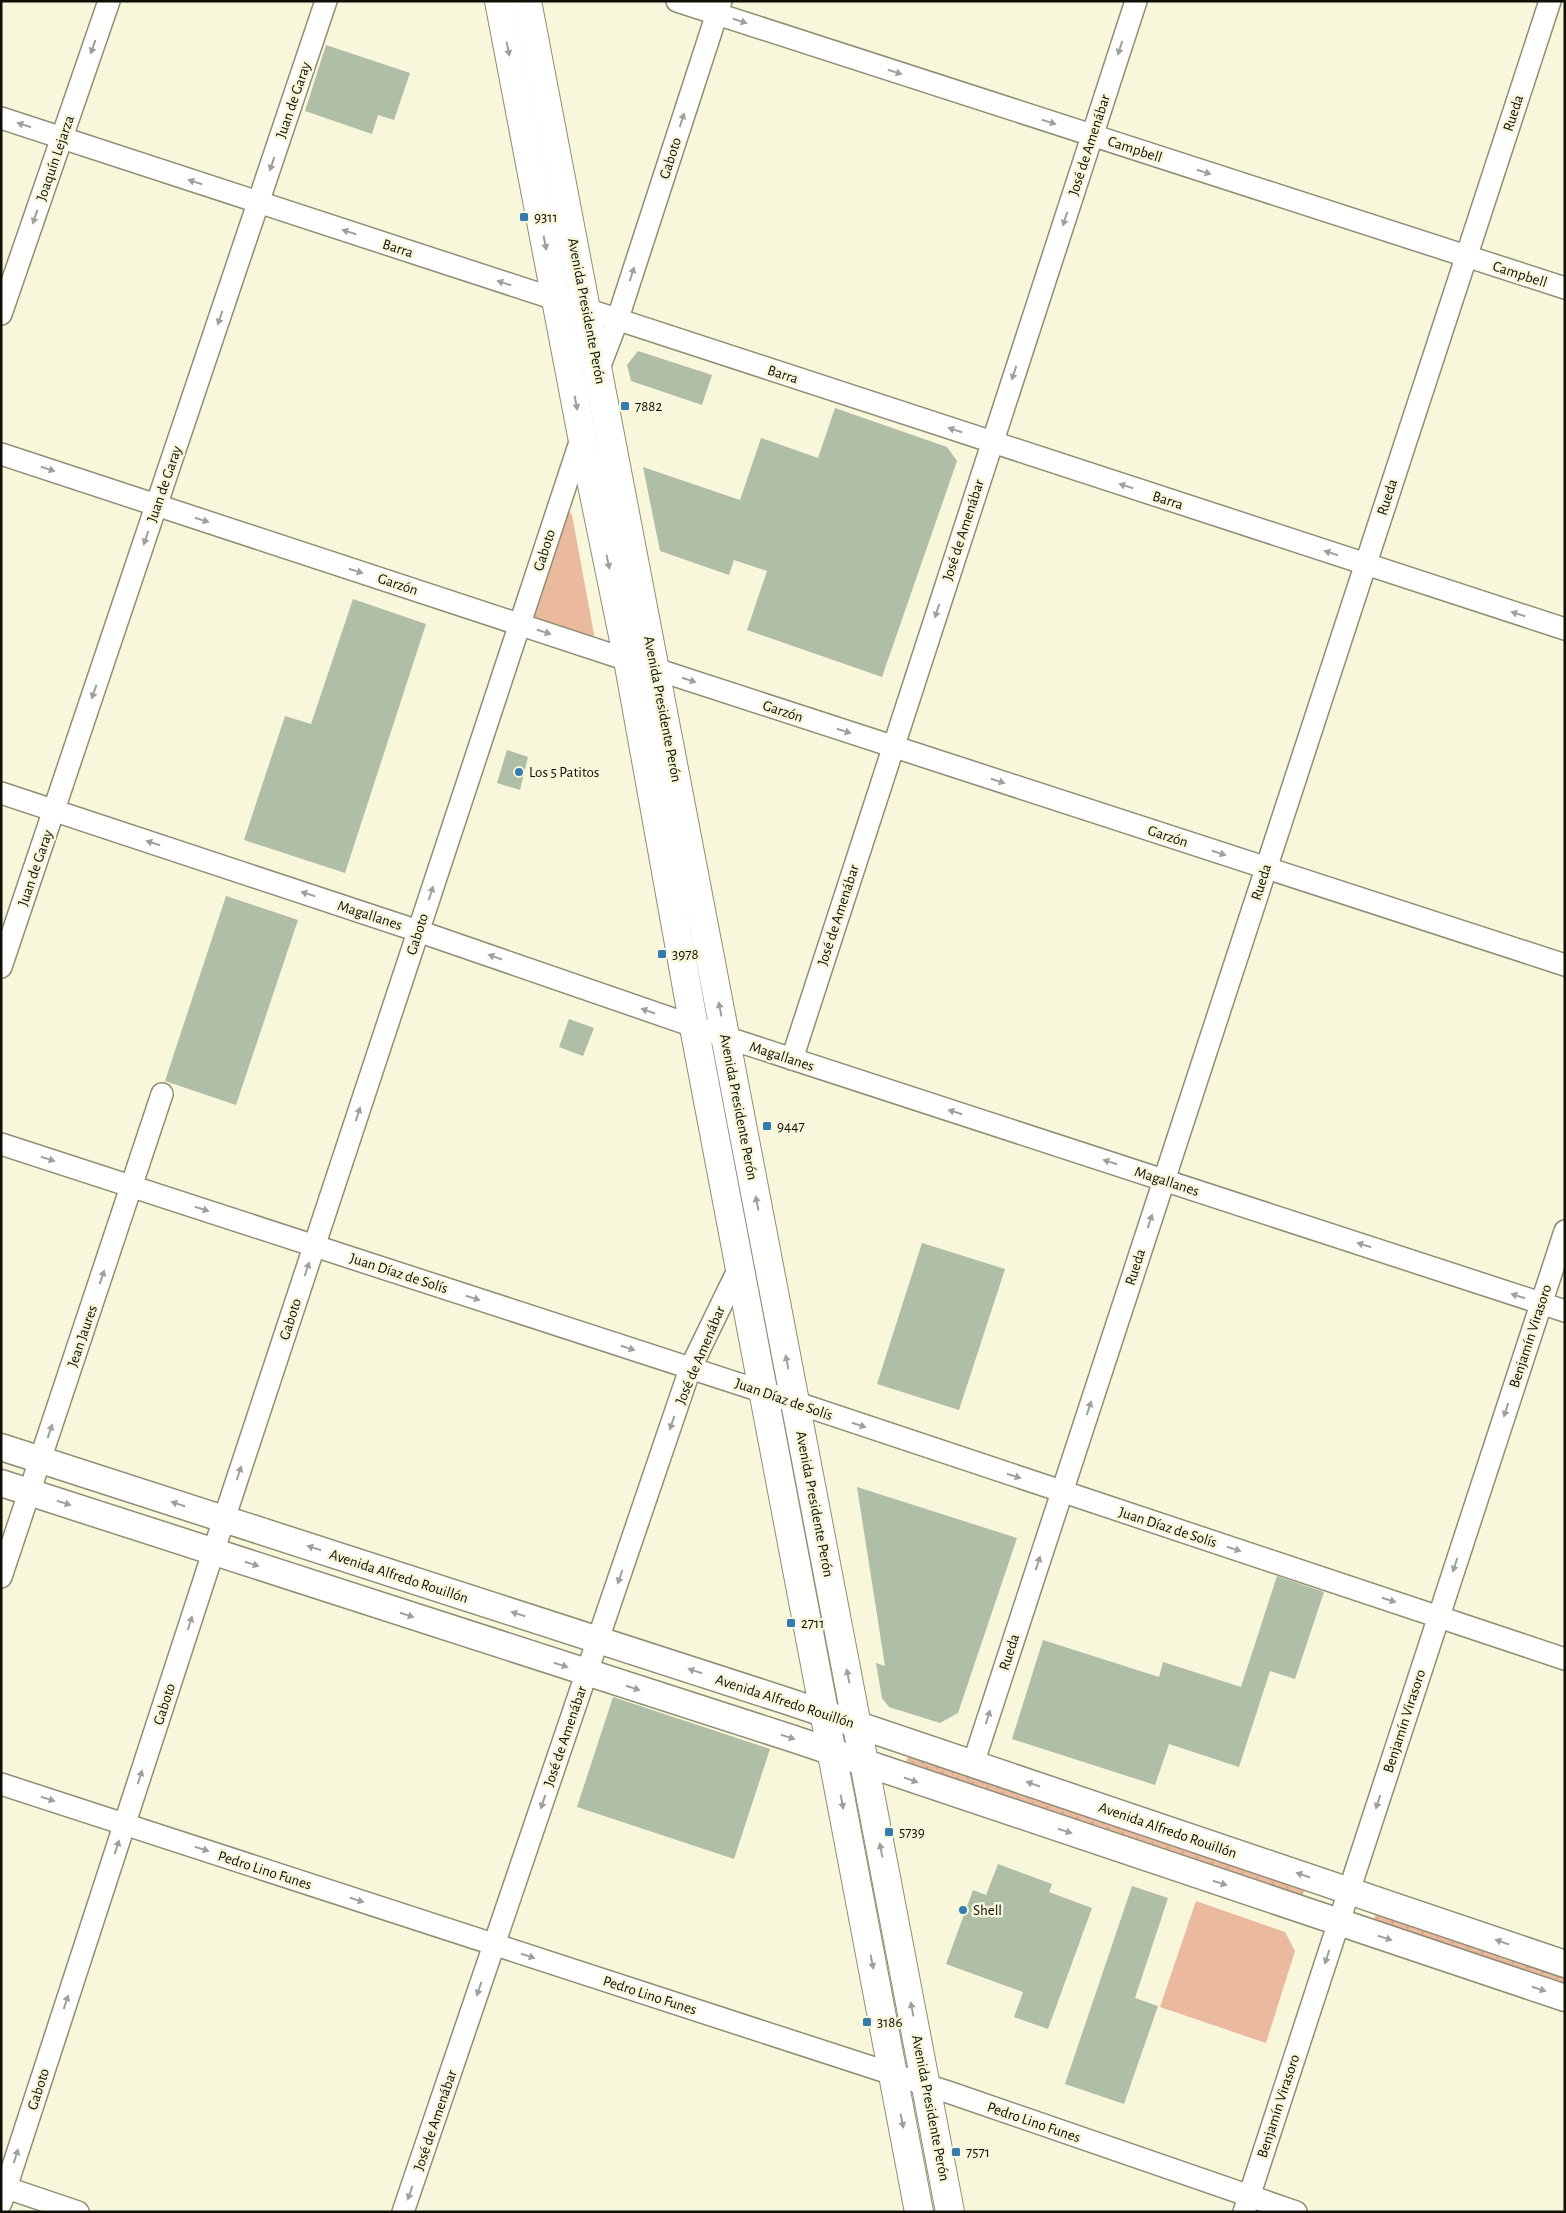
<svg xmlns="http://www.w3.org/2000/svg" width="1566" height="2213" viewBox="0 0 1566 2213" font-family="'Alegreya Sans',sans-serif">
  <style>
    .grass { fill: url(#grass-dots) }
    .green { fill: #ebb99e }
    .building { fill: #afbea6 }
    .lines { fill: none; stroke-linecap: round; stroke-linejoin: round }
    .minor-casing { stroke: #8f8e74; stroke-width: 24 }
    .tertiary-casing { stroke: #8f8e74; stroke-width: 29 }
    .primary-casing { stroke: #8f8e74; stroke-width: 30 }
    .minor { stroke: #fff; stroke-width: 21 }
    .tertiary { stroke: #fff; stroke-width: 26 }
    .primary { stroke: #fff; stroke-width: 28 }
    .oneway { fill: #9f9f9b }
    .poi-dot { fill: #347cb0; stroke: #f8f7db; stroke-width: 2 }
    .labels { text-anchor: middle; stroke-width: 5; stroke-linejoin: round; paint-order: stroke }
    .street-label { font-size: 15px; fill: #0f0f06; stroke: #f8f7db }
    .poi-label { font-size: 15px; fill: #0f0f06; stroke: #f8f7db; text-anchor: start }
  </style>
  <defs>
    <pattern id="grass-dots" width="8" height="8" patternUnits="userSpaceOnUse" patternTransform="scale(1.25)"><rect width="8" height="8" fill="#ebb99e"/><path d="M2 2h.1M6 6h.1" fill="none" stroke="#c89e87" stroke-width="1.8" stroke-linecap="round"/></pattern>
  </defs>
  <rect width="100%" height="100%" fill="#f8f7db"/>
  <g class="grass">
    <polygon points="908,1757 1305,1887 1301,1899 904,1768"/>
    <polygon points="1377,1910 1565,1972 1565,1985 1373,1922"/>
  </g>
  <g class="green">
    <polygon points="570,512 572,515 594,634 593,638 532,618 566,513"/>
    <polygon points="1196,1901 1285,1932 1295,1951 1266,2043 1160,2007"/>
  </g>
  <g class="building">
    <polygon points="326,45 410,73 394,120 378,115 372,134 305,111"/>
    <polygon points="638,351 712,375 702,405 631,381 627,365"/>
    <polygon points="835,408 947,447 957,461 882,677 747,630 767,571 734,560 729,575 660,551 643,467 740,500 761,438 818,458"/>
    <polygon points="353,599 426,624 345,873 244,840 285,716 311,724"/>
    <polygon points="507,750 528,757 520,790 497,783"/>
    <polygon points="226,896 298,920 236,1105 165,1081"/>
    <polygon points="569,1019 594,1028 583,1056 559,1047"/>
    <polygon points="922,1243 1005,1269 959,1410 877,1384"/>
    <polygon points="857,1487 1017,1538 958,1713 940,1723 889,1707 882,1698 876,1663 885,1666"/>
    <polygon points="1277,1576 1324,1592 1295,1679 1270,1671 1239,1767 1169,1744 1155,1785 1012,1739 1043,1640 1159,1677 1163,1662 1241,1687"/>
    <polygon points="613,1697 770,1749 734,1859 577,1807"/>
    <polygon points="998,1864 1052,1884 1049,1892 1092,1908 1048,2029 1014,2017 1023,1992 946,1964 973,1890 986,1895"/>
    <polygon points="1132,1886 1168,1898 1135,1998 1158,2006 1124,2104 1065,2084"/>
  </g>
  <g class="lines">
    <defs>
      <g id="minor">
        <polyline points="677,1 1565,288"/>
        <polyline points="1,118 1565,629"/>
        <polyline points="1,314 109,1"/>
        <polyline points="598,371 617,321 721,1"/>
        <polyline points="1,454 643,665 1565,965"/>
        <polyline points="1,793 418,931 725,1037 1565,1311"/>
        <polyline points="1,967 326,1"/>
        <polyline points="792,1059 1136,1"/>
        <polyline points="1,1144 764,1392 1565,1659"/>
        <polyline points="1,1577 162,1094"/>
        <polyline points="973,1764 1550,1"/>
        <polyline points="1,1784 951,2093 1296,2212"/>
        <polyline points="1,2186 78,2212"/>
        <polyline points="1,2203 224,1519 582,436"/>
        <polyline points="403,2212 690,1369 740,1266"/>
        <polyline points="1244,2212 1565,1231"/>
      </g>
      <g id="tertiary">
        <polyline points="1,1447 787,1701 1565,1964"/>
        <polyline points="1,1483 794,1739 1565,1998"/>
      </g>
      <g id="primary">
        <polyline points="499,1 582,436 628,660 694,1027 919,2212"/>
        <polyline points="527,1 950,2212"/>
      </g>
    </defs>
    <use href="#minor" class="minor-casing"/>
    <use href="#tertiary" class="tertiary-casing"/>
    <use href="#primary" class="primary-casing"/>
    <use href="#minor" class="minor"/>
    <use href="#tertiary" class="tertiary"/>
    <use href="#primary" class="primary"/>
  </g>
  <defs><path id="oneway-solid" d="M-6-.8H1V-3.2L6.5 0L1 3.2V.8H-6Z" transform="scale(1.25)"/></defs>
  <g class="oneway">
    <use href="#oneway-solid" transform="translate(740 21) rotate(18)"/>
    <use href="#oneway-solid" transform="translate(93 47) rotate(109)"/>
    <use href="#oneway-solid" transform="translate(1120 48) rotate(108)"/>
    <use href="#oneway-solid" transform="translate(508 49) rotate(79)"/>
    <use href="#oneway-solid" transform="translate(895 72) rotate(18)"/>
    <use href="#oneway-solid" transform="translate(682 120) rotate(-72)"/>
    <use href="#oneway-solid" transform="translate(1049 122) rotate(18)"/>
    <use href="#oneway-solid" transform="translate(24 125) rotate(-162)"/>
    <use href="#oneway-solid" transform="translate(272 164) rotate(109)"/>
    <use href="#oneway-solid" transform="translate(1204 172) rotate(18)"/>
    <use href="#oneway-solid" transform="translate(195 182) rotate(-162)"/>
    <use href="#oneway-solid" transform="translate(35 217) rotate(109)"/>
    <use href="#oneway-solid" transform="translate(1065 219) rotate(108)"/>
    <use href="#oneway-solid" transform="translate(349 232) rotate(-162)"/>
    <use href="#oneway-solid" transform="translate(545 243) rotate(79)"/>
    <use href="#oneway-solid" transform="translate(632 274) rotate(-72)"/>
    <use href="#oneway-solid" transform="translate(504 283) rotate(-162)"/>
    <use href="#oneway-solid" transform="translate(220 318) rotate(109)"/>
    <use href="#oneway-solid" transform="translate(1014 373) rotate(108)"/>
    <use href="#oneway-solid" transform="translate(576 403) rotate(79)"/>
    <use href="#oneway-solid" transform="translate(955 430) rotate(-162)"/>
    <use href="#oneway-solid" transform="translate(48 469) rotate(18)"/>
    <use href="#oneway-solid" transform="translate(1126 486) rotate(-162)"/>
    <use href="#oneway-solid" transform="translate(202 520) rotate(18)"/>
    <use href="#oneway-solid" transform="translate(146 538) rotate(109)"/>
    <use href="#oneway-solid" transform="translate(1331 553) rotate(-162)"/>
    <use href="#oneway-solid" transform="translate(608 562) rotate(78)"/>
    <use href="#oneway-solid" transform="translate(356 571) rotate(18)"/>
    <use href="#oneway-solid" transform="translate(937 611) rotate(108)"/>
    <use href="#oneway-solid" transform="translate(1518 614) rotate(-162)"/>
    <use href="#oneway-solid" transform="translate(544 632) rotate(18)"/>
    <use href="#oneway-solid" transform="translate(689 680) rotate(18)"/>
    <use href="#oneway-solid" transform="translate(94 692) rotate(109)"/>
    <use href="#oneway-solid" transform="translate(844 731) rotate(18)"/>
    <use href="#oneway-solid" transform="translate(998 781) rotate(18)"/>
    <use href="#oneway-solid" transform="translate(153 843) rotate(-162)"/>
    <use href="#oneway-solid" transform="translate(1219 853) rotate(18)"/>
    <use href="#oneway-solid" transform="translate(431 893) rotate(-72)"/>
    <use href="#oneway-solid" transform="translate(308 894) rotate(-162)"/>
    <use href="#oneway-solid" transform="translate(495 957) rotate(-161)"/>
    <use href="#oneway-solid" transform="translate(720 1009) rotate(-101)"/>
    <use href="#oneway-solid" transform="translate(648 1011) rotate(-161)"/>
    <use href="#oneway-solid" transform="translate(955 1112) rotate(-162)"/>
    <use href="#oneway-solid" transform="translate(358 1114) rotate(-72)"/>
    <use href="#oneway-solid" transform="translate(48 1159) rotate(18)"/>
    <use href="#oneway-solid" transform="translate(1110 1162) rotate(-162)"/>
    <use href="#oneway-solid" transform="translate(757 1203) rotate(-101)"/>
    <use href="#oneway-solid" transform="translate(202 1209) rotate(18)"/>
    <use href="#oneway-solid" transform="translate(1150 1221) rotate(-72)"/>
    <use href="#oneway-solid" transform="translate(1364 1245) rotate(-162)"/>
    <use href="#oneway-solid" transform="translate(307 1269) rotate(-72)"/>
    <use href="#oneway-solid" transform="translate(102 1277) rotate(-71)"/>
    <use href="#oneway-solid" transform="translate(1518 1296) rotate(-162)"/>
    <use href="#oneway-solid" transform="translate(473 1298) rotate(18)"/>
    <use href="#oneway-solid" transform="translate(628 1348) rotate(18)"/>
    <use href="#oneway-solid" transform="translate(787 1362) rotate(-101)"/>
    <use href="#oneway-solid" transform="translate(1089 1408) rotate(-72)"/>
    <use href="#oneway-solid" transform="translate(1506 1410) rotate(108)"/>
    <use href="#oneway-solid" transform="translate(672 1423) rotate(109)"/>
    <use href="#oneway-solid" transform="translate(859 1425) rotate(18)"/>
    <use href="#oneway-solid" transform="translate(50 1431) rotate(-71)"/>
    <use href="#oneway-solid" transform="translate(239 1473) rotate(-72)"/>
    <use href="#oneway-solid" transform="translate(1014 1476) rotate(18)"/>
    <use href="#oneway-solid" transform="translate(64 1503) rotate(18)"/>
    <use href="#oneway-solid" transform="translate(178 1504) rotate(-162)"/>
    <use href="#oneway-solid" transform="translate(314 1548) rotate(-162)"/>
    <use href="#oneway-solid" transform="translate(1234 1549) rotate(18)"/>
    <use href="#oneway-solid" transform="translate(1038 1563) rotate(-72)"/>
    <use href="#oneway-solid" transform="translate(252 1564) rotate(18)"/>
    <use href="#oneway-solid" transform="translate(1455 1565) rotate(108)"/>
    <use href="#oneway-solid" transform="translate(620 1577) rotate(109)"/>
    <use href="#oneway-solid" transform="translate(1389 1600) rotate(18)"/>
    <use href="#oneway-solid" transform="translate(518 1614) rotate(-162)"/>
    <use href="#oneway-solid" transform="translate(407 1615) rotate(18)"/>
    <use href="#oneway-solid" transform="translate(190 1623) rotate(-72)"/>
    <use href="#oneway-solid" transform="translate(561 1665) rotate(18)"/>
    <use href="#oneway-solid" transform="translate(695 1671) rotate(-162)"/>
    <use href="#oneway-solid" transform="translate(848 1676) rotate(-101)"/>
    <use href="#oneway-solid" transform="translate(633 1688) rotate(18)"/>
    <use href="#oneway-solid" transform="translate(988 1717) rotate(-72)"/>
    <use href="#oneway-solid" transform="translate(788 1737) rotate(18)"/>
    <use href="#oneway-solid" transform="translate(140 1777) rotate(-72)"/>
    <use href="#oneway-solid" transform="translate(911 1780) rotate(19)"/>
    <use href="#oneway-solid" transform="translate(1033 1784) rotate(-161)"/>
    <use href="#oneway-solid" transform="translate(48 1799) rotate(18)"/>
    <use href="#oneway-solid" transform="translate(543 1802) rotate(109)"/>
    <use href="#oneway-solid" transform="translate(842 1802) rotate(79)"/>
    <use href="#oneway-solid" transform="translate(1378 1802) rotate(108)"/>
    <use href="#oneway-solid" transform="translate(1065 1831) rotate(18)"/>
    <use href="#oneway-solid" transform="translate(117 1847) rotate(-72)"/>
    <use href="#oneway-solid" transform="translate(202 1849) rotate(18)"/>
    <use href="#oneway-solid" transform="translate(881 1850) rotate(-101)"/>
    <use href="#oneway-solid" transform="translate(1303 1875) rotate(-161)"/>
    <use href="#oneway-solid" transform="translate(1220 1883) rotate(18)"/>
    <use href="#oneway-solid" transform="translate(357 1900) rotate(18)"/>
    <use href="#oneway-solid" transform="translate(1385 1938) rotate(18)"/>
    <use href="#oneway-solid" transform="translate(1502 1942) rotate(-161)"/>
    <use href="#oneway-solid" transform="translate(528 1956) rotate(18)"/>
    <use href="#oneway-solid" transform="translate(1327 1957) rotate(108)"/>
    <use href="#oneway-solid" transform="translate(872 1962) rotate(79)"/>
    <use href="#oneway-solid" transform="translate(479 1989) rotate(109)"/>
    <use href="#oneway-solid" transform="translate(1539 1989) rotate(18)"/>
    <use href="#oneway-solid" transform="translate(66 2002) rotate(-72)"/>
    <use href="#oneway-solid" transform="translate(912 2009) rotate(-101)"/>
    <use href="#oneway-solid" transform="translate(902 2121) rotate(79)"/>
    <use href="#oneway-solid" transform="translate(16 2156) rotate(-72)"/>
    <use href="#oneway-solid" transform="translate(410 2193) rotate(109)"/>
  </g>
  <g class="poi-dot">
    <rect x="519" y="212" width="10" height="10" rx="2.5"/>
    <rect x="620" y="401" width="10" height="10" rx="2.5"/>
    <circle cx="519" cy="772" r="5"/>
    <rect x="657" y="949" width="10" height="10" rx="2.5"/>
    <rect x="762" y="1121" width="10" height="10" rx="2.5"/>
    <rect x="786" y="1618" width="10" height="10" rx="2.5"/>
    <rect x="884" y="1827" width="10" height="10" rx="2.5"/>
    <circle cx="963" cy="1910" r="5"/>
    <rect x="862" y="2017" width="10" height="10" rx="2.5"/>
    <rect x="951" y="2147" width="10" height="10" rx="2.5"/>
  </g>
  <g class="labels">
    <g class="street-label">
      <text transform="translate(293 100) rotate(-71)" y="5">Juan de Garay</text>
      <text transform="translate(1513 113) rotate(-72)" y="5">Rueda</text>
      <text transform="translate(1089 145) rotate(-72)" y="5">José de Amenábar</text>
      <text transform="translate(1135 149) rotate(18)" y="5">Campbell</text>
      <text transform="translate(55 158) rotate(-71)" y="5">Joaquín Lejarza</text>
      <text transform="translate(670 158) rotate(-72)" y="5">Gaboto</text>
      <text transform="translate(398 248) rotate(18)" y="5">Barra</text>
      <text transform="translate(1520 274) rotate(18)" y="5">Campbell</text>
      <text transform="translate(587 311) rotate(79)" y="5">Avenida Presidente Perón</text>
      <text transform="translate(783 374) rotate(18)" y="5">Barra</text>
      <text transform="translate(164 484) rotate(-71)" y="5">Juan de Garay</text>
      <text transform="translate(1387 497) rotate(-72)" y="5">Rueda</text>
      <text transform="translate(1168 500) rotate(18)" y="5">Barra</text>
      <text transform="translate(963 530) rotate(-72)" y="5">José de Amenábar</text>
      <text transform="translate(544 550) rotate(-72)" y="5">Gaboto</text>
      <text transform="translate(398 584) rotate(18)" y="5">Garzón</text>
      <text transform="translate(663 709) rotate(79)" y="5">Avenida Presidente Perón</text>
      <text transform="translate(783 711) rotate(18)" y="5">Garzón</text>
      <text transform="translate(1168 836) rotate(18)" y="5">Garzón</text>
      <text transform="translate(35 868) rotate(-71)" y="5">Juan de Garay</text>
      <text transform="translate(1261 882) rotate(-72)" y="5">Rueda</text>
      <text transform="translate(370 915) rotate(18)" y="5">Magallanes</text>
      <text transform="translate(838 915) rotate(-72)" y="5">José de Amenábar</text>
      <text transform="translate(417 934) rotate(-72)" y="5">Gaboto</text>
      <text transform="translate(782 1056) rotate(18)" y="5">Magallanes</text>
      <text transform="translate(739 1107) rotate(79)" y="5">Avenida Presidente Perón</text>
      <text transform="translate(1167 1181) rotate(18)" y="5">Magallanes</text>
      <text transform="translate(1135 1267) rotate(-72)" y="5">Rueda</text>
      <text transform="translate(399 1273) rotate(18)" y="5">Juan Díaz de Solís</text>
      <text transform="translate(290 1319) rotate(-72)" y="5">Gaboto</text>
      <text transform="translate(82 1336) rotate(-71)" y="5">Jean Jaures</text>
      <text transform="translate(1530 1336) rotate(-72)" y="5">Benjamín Virasoro</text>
      <text transform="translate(700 1355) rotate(-67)" y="5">José de Amenábar</text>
      <text transform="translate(784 1399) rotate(19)" y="5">Juan Díaz de Solís</text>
      <text transform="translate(815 1504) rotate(79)" y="5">Avenida Presidente Perón</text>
      <text transform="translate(1168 1527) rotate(18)" y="5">Juan Díaz de Solís</text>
      <text transform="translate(399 1576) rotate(18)" y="5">Avenida Alfredo Rouillón</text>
      <text transform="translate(1009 1652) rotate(-72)" y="5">Rueda</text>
      <text transform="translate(785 1701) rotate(18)" y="5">Avenida Alfredo Rouillón</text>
      <text transform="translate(164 1704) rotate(-72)" y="5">Gaboto</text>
      <text transform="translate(1404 1721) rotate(-72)" y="5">Benjamín Virasoro</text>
      <text transform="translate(565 1736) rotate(-71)" y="5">José de Amenábar</text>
      <text transform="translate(1168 1830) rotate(19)" y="5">Avenida Alfredo Rouillón</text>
      <text transform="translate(265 1870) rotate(18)" y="5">Pedro Lino Funes</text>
      <text transform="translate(650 1995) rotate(18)" y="5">Pedro Lino Funes</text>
      <text transform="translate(38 2089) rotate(-72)" y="5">Gaboto</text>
      <text transform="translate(1278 2106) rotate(-72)" y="5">Benjamín Virasoro</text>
      <text transform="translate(931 2108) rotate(79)" y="5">Avenida Presidente Perón</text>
      <text transform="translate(435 2120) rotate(-71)" y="5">José de Amenábar</text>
      <text transform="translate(1034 2122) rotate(19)" y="5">Pedro Lino Funes</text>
    </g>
    <g class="poi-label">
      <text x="534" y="222">9311</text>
      <text x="635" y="411">7882</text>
      <text x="529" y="777">Los 5 Patitos</text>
      <text x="672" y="959">3978</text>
      <text x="777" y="1131">9447</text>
      <text x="801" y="1628">2711</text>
      <text x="899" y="1837">5739</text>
      <text x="973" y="1915">Shell</text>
      <text x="877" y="2027">3186</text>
      <text x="966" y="2157">7571</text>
    </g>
  </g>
  <rect width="1566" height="2213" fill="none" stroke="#0f0f06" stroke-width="5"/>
</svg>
